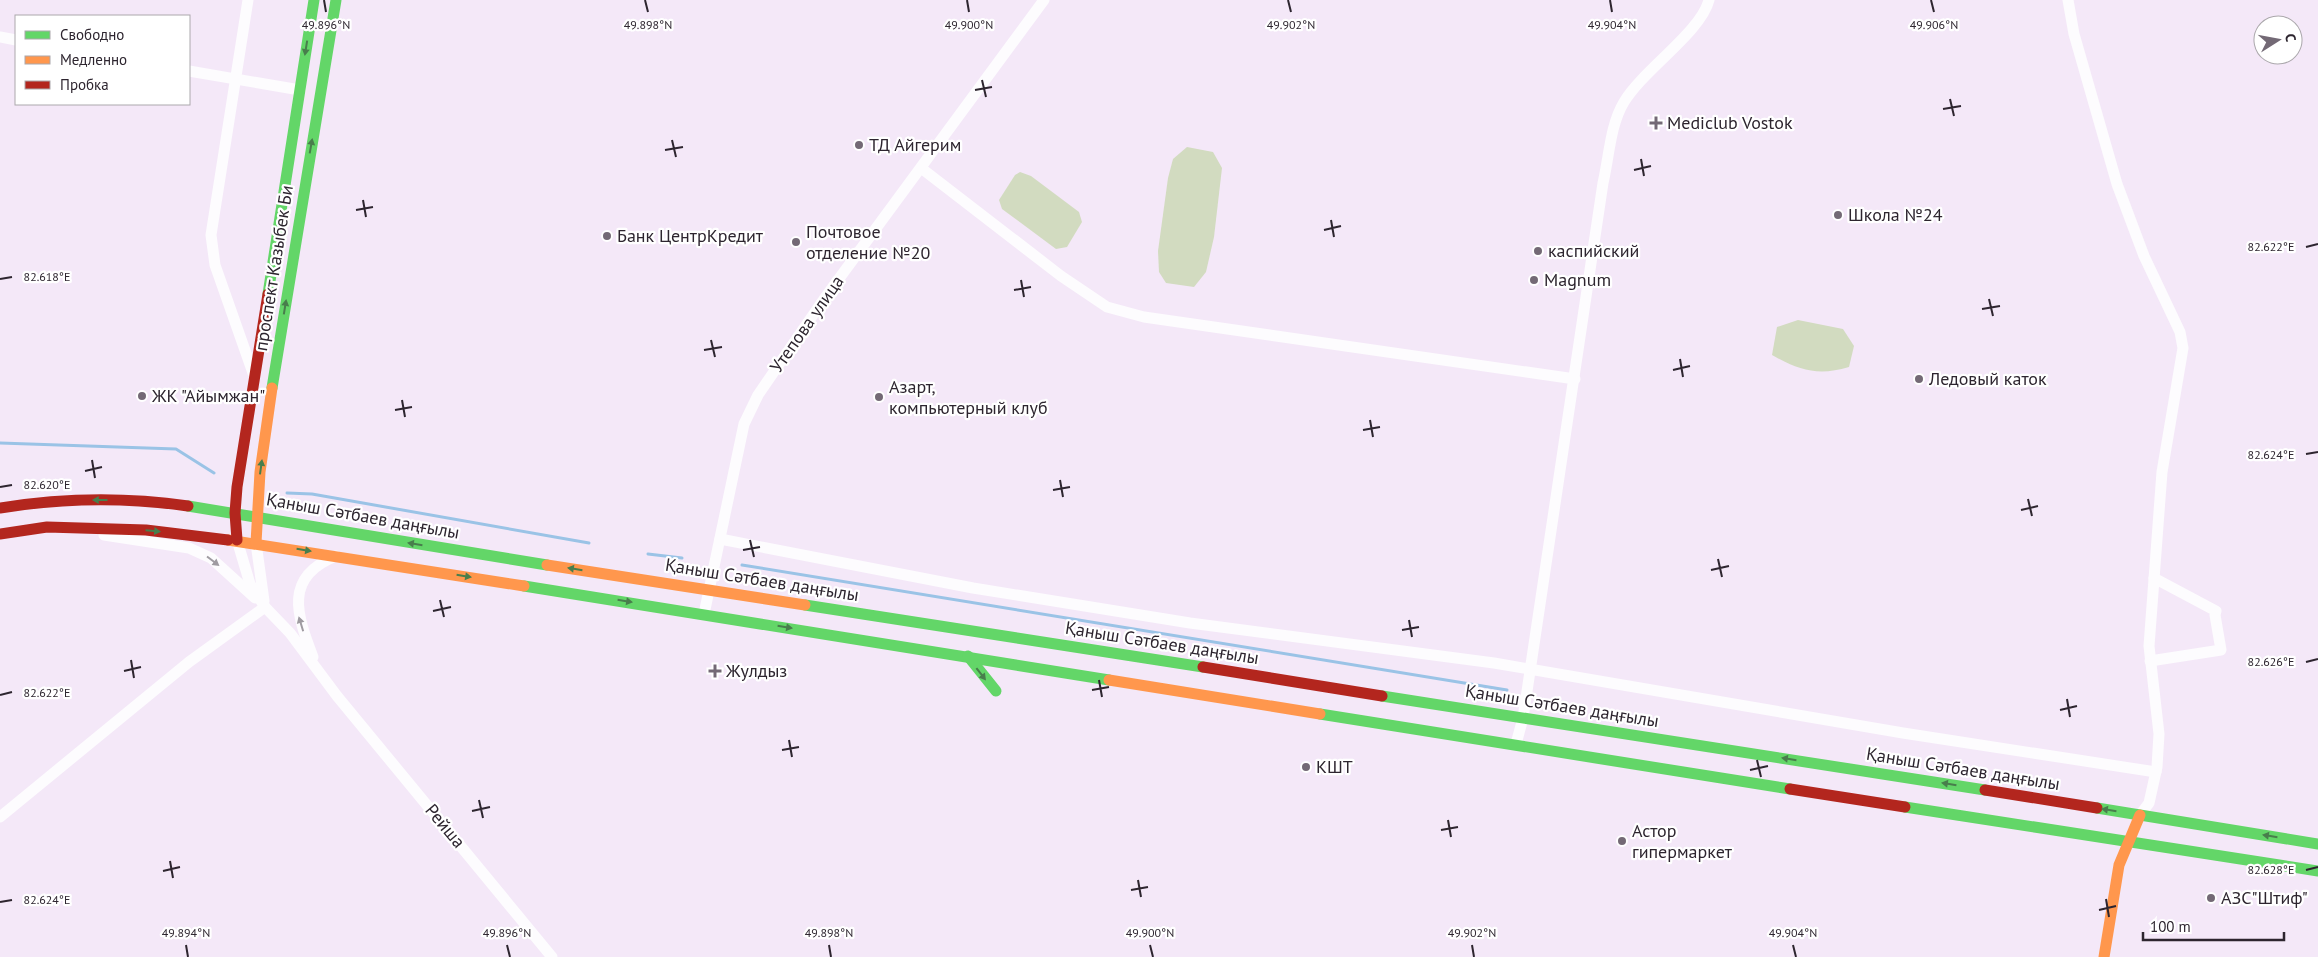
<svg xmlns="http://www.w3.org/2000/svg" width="2318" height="957" viewBox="0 0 2318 957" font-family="'PT Sans',sans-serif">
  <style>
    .green { fill: #d2dbc0 }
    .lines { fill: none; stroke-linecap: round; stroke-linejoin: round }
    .stream { stroke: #9ac3e6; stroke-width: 3 }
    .street { stroke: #fdfcfe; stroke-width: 11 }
    .fast { stroke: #63d668; stroke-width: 11 }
    .slow { stroke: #ff974d; stroke-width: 11 }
    .jam { stroke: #b3261e; stroke-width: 11 }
    .oneway { fill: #487e4c }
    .oneway2 { fill: #9f9ba1 }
    .ticks { fill: none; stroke: #2d252f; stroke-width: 2 }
    .poi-dot { fill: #736975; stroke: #fff; stroke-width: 2 }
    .labels { text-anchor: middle; stroke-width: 4.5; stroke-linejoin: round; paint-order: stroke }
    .poi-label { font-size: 18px; fill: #2d252f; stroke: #fff; text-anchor: start }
    .street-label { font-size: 18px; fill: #2d252f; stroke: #fff }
    .ticks-label { font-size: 12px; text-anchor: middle; fill: #2d252f; stroke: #fff; stroke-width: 4.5; stroke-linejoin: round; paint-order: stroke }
  </style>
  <rect width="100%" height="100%" fill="#f4e8f8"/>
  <g class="green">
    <polygon points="1187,147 1213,152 1222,168 1214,237 1206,272 1194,287 1166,283 1159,272 1158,251 1168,178 1173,159"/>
    <polygon points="1020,172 1031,176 1079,212 1082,222 1067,247 1056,249 1002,209 999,200 1015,175"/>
    <path d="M1798 320 1843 329 1854 346 1849 367C1819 376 1800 371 1772 355L1777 327Z"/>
  </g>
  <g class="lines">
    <g class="stream">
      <polyline points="0,443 176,449 214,473"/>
      <polyline points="287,493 312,494 589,543"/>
      <polyline points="648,554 682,558"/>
      <polyline points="742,565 1507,690"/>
    </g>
    <g class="street">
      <polyline points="248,0 211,235 215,265 253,373"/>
      <polyline points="2068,0 2074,34 2117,184 2144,256 2180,332 2183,348 2162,472 2149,646 2159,734 2157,767 2149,803 2140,815"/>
      <polyline points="0,37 16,40"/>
      <polyline points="189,71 300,90"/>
      <polyline points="921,168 1061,276 1107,307 1144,317 1575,379"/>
      <polyline points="104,535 189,548 211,558 255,598"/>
      <polyline points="720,539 973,588 1190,623 1494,663 1903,733 2156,772"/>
      <polyline points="237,540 250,584 265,607 290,633 337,696 552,957"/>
      <polyline points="256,543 264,601"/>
      <polyline points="704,614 744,424 758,395 824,299 1044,0"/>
      <path d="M313 657C297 615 283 577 336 556"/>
      <polyline points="2150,661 2221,650 2215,615 2216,611 2154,578"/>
      <path d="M1516 744 1523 718 1603 183C1609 158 1610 125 1624 102 1643 70 1701 32 1709 0"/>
      <polyline points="0,817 189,662 265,607"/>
    </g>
    <g class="fast">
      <polyline points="268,294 314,0"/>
      <polyline points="272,388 336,0"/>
      <polyline points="188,506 547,565"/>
      <polyline points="524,586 1109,680"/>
      <polyline points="805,605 1203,667"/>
      <polyline points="968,656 996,691"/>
      <polyline points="1382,696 1985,790"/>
      <polyline points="1320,714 1790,789"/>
      <polyline points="1905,807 2318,871"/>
      <polyline points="2097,808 2318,844"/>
    </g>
    <g class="slow">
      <polyline points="228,540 524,586"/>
      <polyline points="256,543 260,472 272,388"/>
      <polyline points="547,565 805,605"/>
      <polyline points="1109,680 1320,714"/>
      <polyline points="2104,957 2119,865 2140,815"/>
    </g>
    <g class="jam">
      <path d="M0 508C61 498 126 497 188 506"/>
      <polyline points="0,534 47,527 146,530 228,540"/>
      <polyline points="237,540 235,513 237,487 268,294"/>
      <polyline points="1203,667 1382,696"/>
      <polyline points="1790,789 1905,807"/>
      <polyline points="1985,790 2097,808"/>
    </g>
  </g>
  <defs><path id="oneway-solid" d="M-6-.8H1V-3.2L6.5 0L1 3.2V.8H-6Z" transform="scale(1.25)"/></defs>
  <g class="oneway">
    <use href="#oneway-solid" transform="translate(306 48) rotate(99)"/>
    <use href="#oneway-solid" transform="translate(311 146) rotate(-80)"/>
    <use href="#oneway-solid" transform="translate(285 307) rotate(-81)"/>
    <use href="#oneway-solid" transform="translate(261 467) rotate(-82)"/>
    <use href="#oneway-solid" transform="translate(100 500) rotate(180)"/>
    <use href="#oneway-solid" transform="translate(153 531) rotate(5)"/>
    <use href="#oneway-solid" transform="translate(415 544) rotate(-171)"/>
    <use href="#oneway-solid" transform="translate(304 550) rotate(9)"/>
    <use href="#oneway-solid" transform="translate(575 569) rotate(-171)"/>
    <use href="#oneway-solid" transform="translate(464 576) rotate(9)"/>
    <use href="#oneway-solid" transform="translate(625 601) rotate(9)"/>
    <use href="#oneway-solid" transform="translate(785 627) rotate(9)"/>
    <use href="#oneway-solid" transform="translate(981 674) rotate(52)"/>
    <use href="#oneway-solid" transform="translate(1789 759) rotate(-171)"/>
    <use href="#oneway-solid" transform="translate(1949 784) rotate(-171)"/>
    <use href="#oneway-solid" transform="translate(2109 810) rotate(-171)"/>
    <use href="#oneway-solid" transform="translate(2270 836) rotate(-171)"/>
  </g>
  <g class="oneway2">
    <use href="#oneway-solid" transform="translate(213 561) rotate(37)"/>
    <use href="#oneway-solid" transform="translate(301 624) rotate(-107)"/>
  </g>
  <path class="ticks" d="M324 0 326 12M645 0 648 12M967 0 969 12M1288 0 1291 12M1610 0 1612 12M1931 0 1934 12M982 80 986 97M975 90 992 87M1950 99 1954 116M1943 109 1961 106M672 140 676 157M665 150 683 147M1641 159 1644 176M1634 170 1651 166M363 200 366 217M356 210 373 207M1331 220 1334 237M1324 230 1341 226M2306 247 2318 244M0 279 12 277M1021 280 1024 297M1014 290 1031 287M1989 299 1993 316M1982 309 2000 306M711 340 715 357M704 350 722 347M1680 359 1683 377M1673 370 1690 366M402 400 405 417M395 410 412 407M1370 420 1373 437M1363 430 1380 427M2306 454 2318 452M92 460 95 478M85 471 102 467M1060 480 1063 497M0 487 12 485M1053 490 1070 487M2028 499 2032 516M2021 510 2038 506M750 540 754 557M743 550 760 547M1718 559 1722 577M1711 570 1729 566M440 600 444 617M433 611 451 607M1409 620 1412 637M1402 630 1419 627M131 660 134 678M2306 662 2318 659M124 671 141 667M1099 680 1102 697M1092 690 1109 687M0 695 12 692M2067 699 2070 717M2060 710 2077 706M789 740 792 757M782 750 799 747M1757 760 1761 777M1750 770 1768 766M479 800 483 818M472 811 490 807M1448 820 1451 837M1441 830 1458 827M170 861 173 878M2306 870 2318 867M163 871 180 867M1138 880 1141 897M1131 890 1148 887M2106 899 2109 917M0 902 12 900M2099 910 2116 906M186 945 188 957M507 945 510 957M829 945 831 957M1150 945 1153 957M1472 945 1474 957M1793 945 1796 957"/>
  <g class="poi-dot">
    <path d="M1653.5 115.5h5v5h5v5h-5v5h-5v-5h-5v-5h5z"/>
    <circle cx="859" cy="145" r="5"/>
    <circle cx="1838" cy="215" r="5"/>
    <circle cx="607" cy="236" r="5"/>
    <circle cx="796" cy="242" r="5"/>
    <circle cx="1538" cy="251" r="5"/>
    <circle cx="1534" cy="280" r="5"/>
    <circle cx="1919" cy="379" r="5"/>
    <circle cx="142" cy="396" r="5"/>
    <circle cx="879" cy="397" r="5"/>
    <path d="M712.5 663.5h5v5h5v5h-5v5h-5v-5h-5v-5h5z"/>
    <circle cx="1306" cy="767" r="5"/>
    <circle cx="1622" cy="841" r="5"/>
    <circle cx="2211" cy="898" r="5"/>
  </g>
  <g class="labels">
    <g class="poi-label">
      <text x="1667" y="129">Mediclub Vostok</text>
      <text x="869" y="151">ТД Айгерим</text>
      <text x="1848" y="221">Школа №24</text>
      <text x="806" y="238">Почтовое<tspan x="806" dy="21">отделение №20</tspan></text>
      <text x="617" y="242">Банк ЦентрКредит</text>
      <text x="1548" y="257">каспийский</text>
      <text x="1544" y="286">Magnum</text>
      <text x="1929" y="385">Ледовый каток</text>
      <text x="889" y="393">Азарт,<tspan x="889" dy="21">компьютерный клуб</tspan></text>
      <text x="152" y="402">ЖК "Айымжан"</text>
      <text x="726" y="677">Жулдыз</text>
      <text x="1316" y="773">КШТ</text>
      <text x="1632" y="837">Астор<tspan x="1632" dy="21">гипермаркет</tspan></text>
      <text x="2221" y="904">АЗС"Штиф"</text>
    </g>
    <g class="street-label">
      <text transform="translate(274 268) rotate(-81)" y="6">проспект Казыбек Би</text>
      <text transform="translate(807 324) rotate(-55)" y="6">Утепова улица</text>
      <text transform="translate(363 516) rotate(10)" y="6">Қаныш Сәтбаев даңғылы</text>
      <text transform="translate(762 580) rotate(9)" y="6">Қаныш Сәтбаев даңғылы</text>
      <text transform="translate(1162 643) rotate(9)" y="6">Қаныш Сәтбаев даңғылы</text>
      <text transform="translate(1562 706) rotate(9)" y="6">Қаныш Сәтбаев даңғылы</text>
      <text transform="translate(1963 769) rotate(9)" y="6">Қаныш Сәтбаев даңғылы</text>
      <text transform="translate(445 826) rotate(50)" y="6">Рейша</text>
    </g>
  </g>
  <g class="ticks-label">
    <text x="648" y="29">49.898°N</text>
    <text x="969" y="29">49.900°N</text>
    <text x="1291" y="29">49.902°N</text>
    <text x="326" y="29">49.896°N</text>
    <text x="1612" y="29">49.904°N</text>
    <text x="1934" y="29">49.906°N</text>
    <text x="2271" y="251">82.622°E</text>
    <text x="47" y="281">82.618°E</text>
    <text x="2271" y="459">82.624°E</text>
    <text x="47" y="489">82.620°E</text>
    <text x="2271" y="666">82.626°E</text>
    <text x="47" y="697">82.622°E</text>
    <text x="2271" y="874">82.628°E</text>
    <text x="47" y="904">82.624°E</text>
    <text x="186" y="937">49.894°N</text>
    <text x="507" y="937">49.896°N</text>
    <text x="829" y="937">49.898°N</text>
    <text x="1150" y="937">49.900°N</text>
    <text x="1472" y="937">49.902°N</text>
    <text x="1793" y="937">49.904°N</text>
  </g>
  <rect x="15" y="15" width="175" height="90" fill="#ffffff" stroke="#aba8ac"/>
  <rect x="25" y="31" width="25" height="8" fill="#63d668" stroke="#aba8ac"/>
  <text x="60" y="40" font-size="15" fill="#2d252f">Свободно</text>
  <rect x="25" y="56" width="25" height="8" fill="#ff974d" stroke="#aba8ac"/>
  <text x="60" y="65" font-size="15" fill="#2d252f">Медленно</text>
  <rect x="25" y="81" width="25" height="8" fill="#b3261e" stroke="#aba8ac"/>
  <text x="60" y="90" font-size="15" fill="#2d252f">Пробка</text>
  <g transform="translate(2278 40) rotate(79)"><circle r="24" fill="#ffffff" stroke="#aba8ac"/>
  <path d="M0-4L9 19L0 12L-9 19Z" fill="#736975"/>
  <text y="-8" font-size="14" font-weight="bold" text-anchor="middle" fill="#2d252f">С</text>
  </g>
  <path d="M2143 932v8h141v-8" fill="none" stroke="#2d252f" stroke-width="2.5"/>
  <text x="2150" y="932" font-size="15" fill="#2d252f" stroke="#ffffff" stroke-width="4" paint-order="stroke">100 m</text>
</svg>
